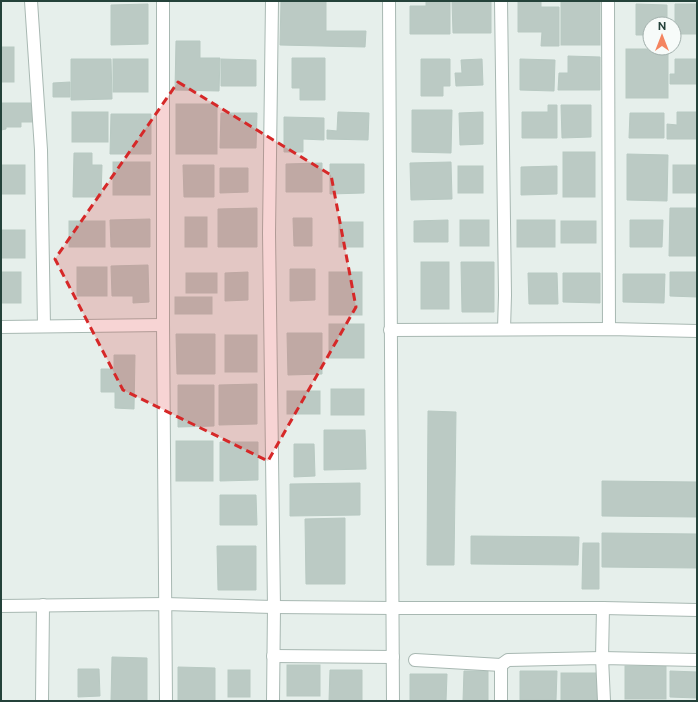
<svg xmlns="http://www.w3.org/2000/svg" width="698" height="702" viewBox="0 0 698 702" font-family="'Public Sans',sans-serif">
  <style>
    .building { fill: #bbcac4; stroke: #b8c9c2 }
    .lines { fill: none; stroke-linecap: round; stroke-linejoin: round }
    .street-casing { stroke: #a8b8b2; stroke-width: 14 }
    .street { stroke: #fff; stroke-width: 12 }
    .marked { fill: #d62828; fill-opacity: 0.2; stroke: #d62828; stroke-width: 3; stroke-dasharray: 8 5; stroke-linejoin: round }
  </style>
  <rect width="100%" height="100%" fill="#e6efeb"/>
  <g class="building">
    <polygon points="281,1 326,1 326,31 366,31 365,47 280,45"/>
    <polygon points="426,1 450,1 450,34 410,34 410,6 426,6"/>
    <polygon points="452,1 491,1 491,33 453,33"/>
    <polygon points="518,1 541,1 541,7 559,7 559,46 541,46 542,32 518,32"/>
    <rect x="561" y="1" width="39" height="44"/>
    <polygon points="148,4 148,44 111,45 111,5"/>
    <polygon points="636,4 667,5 667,24 650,24 650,45 645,45 645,35 636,35"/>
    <polygon points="675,4 697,4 697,34 674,34 674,25 675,25"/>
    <polygon points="176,41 200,41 200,58 220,58 219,91 175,90"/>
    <rect x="1" y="47" width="13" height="35"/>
    <rect x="626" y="49" width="42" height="49"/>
    <polygon points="568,56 600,57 600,90 558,90 559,73 568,73"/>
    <polygon points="292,58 325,58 325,100 300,100 300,88 292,88"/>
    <polygon points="71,59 111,59 112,99 71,100"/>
    <rect x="113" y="59" width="35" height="33"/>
    <polygon points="221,59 256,60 256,86 221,86"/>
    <polygon points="421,59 450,59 450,86 443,86 443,96 421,96"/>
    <polygon points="482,59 483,85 456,86 455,73 462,73 461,60"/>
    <polygon points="520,59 555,60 554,91 520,90"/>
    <polygon points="675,59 697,59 697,84 670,84 670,74 675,74"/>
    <polygon points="70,82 70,97 53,97 53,83"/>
    <polygon points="1,103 33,103 33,122 21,122 21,127 6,127 6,129 1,130"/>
    <rect x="176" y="104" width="41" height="50"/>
    <polygon points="548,105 557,105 557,138 522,138 522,112 548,112"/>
    <polygon points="561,105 591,105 591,137 562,138"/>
    <polygon points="412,110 452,110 451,153 412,152"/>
    <rect x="72" y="112" width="36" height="30"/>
    <polygon points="338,112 369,113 368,140 327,139 327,130 337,131"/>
    <polygon points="483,112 483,144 460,145 459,113"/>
    <polygon points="677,112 697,112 697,139 667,139 667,124 677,125"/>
    <polygon points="221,113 257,113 256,148 220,148"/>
    <polygon points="630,113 664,113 664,138 629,138"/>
    <polygon points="111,114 151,114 151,154 110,154"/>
    <polygon points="284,117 324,118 324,140 303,139 303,152 284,152"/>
    <rect x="563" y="152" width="32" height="45"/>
    <polygon points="74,153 92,153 92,165 102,165 101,197 73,197"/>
    <polygon points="627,154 668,155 667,201 627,200"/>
    <rect x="113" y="162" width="37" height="33"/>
    <polygon points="451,162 452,199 411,200 410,163"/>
    <polygon points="322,163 322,192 286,192 286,164"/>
    <polygon points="330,164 364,164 364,193 330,194"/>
    <rect x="1" y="165" width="24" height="29"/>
    <polygon points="183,165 214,165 214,197 184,197"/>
    <rect x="673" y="165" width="24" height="28"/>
    <rect x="458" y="166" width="25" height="27"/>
    <polygon points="557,166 557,194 521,195 521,167"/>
    <polygon points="220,168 248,168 248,192 220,193"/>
    <polygon points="257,208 257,247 218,247 218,209"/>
    <polygon points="670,208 697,208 697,256 669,256"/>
    <rect x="185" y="217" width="22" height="30"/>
    <polygon points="293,218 312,218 312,246 294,246"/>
    <polygon points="150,219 150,247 111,247 110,220"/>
    <polygon points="448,220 448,242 414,242 414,221"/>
    <rect x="460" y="220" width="29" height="26"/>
    <rect x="517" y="220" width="38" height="27"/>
    <polygon points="630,220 663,220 662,247 630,247"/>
    <rect x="69" y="221" width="36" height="26"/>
    <rect x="561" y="221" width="35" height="22"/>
    <rect x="339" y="222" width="24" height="25"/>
    <rect x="1" y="230" width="24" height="28"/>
    <rect x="421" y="262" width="28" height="47"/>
    <polygon points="461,262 494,262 494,312 462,312"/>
    <polygon points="148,265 149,302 133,303 133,296 112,296 111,266"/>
    <rect x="77" y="267" width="30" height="29"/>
    <polygon points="290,269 315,269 315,300 290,301"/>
    <rect x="1" y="272" width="20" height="31"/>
    <polygon points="248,272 248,300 225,301 225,273"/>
    <rect x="329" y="272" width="33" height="43"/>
    <polygon points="670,272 697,272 697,297 670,296"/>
    <rect x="186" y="273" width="31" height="20"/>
    <polygon points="528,273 557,273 558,304 529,304"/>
    <polygon points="563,273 600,273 600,303 563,302"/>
    <polygon points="623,274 665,274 664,303 623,302"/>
    <rect x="175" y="297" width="37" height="17"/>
    <rect x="329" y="324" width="35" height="34"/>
    <polygon points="287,333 322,333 322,374 288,375"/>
    <polygon points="176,334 215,334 215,374 177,374"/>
    <rect x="225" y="335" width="32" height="37"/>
    <polygon points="114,355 135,355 134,409 115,408 115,392 101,392 101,369 114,369"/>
    <polygon points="257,384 257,424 219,425 219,385"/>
    <polygon points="178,385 214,385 214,426 178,427"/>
    <rect x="331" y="389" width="33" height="26"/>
    <rect x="287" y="391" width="33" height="23"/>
    <polygon points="428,411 456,412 454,565 427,565"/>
    <polygon points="324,430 365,430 366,469 324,470"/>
    <rect x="176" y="441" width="37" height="40"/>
    <polygon points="220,442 258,442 258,480 220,481"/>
    <polygon points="294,444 314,444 315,476 294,477"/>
    <polygon points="602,481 697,482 697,517 602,516"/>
    <polygon points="360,483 360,515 290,516 290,484"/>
    <polygon points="220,495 256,495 257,525 220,525"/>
    <polygon points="345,518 345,584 306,584 305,519"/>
    <polygon points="602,533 697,534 697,568 602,567"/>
    <polygon points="471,536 579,537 578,565 471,564"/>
    <polygon points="583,543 599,543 599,589 582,589"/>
    <polygon points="217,546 256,546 256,590 218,590"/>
    <polygon points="112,657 147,658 147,701 111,701"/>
    <rect x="287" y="665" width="33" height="31"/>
    <rect x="625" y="666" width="41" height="33"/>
    <polygon points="178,667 215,668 215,701 178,701"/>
    <polygon points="78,669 99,669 100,696 78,697"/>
    <rect x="228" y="670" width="22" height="27"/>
    <polygon points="330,670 362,670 362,701 329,701"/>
    <polygon points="464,671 488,671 488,701 463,701"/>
    <polygon points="520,671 557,671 556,700 520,700"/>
    <polygon points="670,671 697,672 697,698 670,697"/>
    <rect x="561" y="673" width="36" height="28"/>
    <polygon points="410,674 447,674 446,701 410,701"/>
  </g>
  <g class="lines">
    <defs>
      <g id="street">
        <polyline points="31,1 41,150 44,326"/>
        <polyline points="163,1 163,325 166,701"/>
        <polyline points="272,1 269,233 274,607 273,701"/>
        <polyline points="389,1 393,701"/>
        <polyline points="501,1 505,295 504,329"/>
        <polyline points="608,1 609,329"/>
        <polyline points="1,327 163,325"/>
        <polyline points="390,330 609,329 697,331"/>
        <polyline points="1,606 165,604 274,607 393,608 603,608 697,610"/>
        <polyline points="603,608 602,658 604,701"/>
        <polyline points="273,656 393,657"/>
        <polyline points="415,660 501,665"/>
        <polyline points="42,701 43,605"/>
        <polyline points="501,701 501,665 508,660 602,658 697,660"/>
      </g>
    </defs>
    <use href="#street" class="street-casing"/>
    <use href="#street" class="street"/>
  </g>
  <path class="marked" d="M178 82 331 175 356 307 268 461 123 390 55 259Z"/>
  <rect width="698" height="702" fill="none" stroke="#24423a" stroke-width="4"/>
  <g transform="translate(662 36)"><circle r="19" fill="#f7fbf9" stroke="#a3b1ad"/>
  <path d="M0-3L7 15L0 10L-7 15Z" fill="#f4845f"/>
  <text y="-6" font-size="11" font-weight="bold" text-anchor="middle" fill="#24423a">N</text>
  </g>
</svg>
